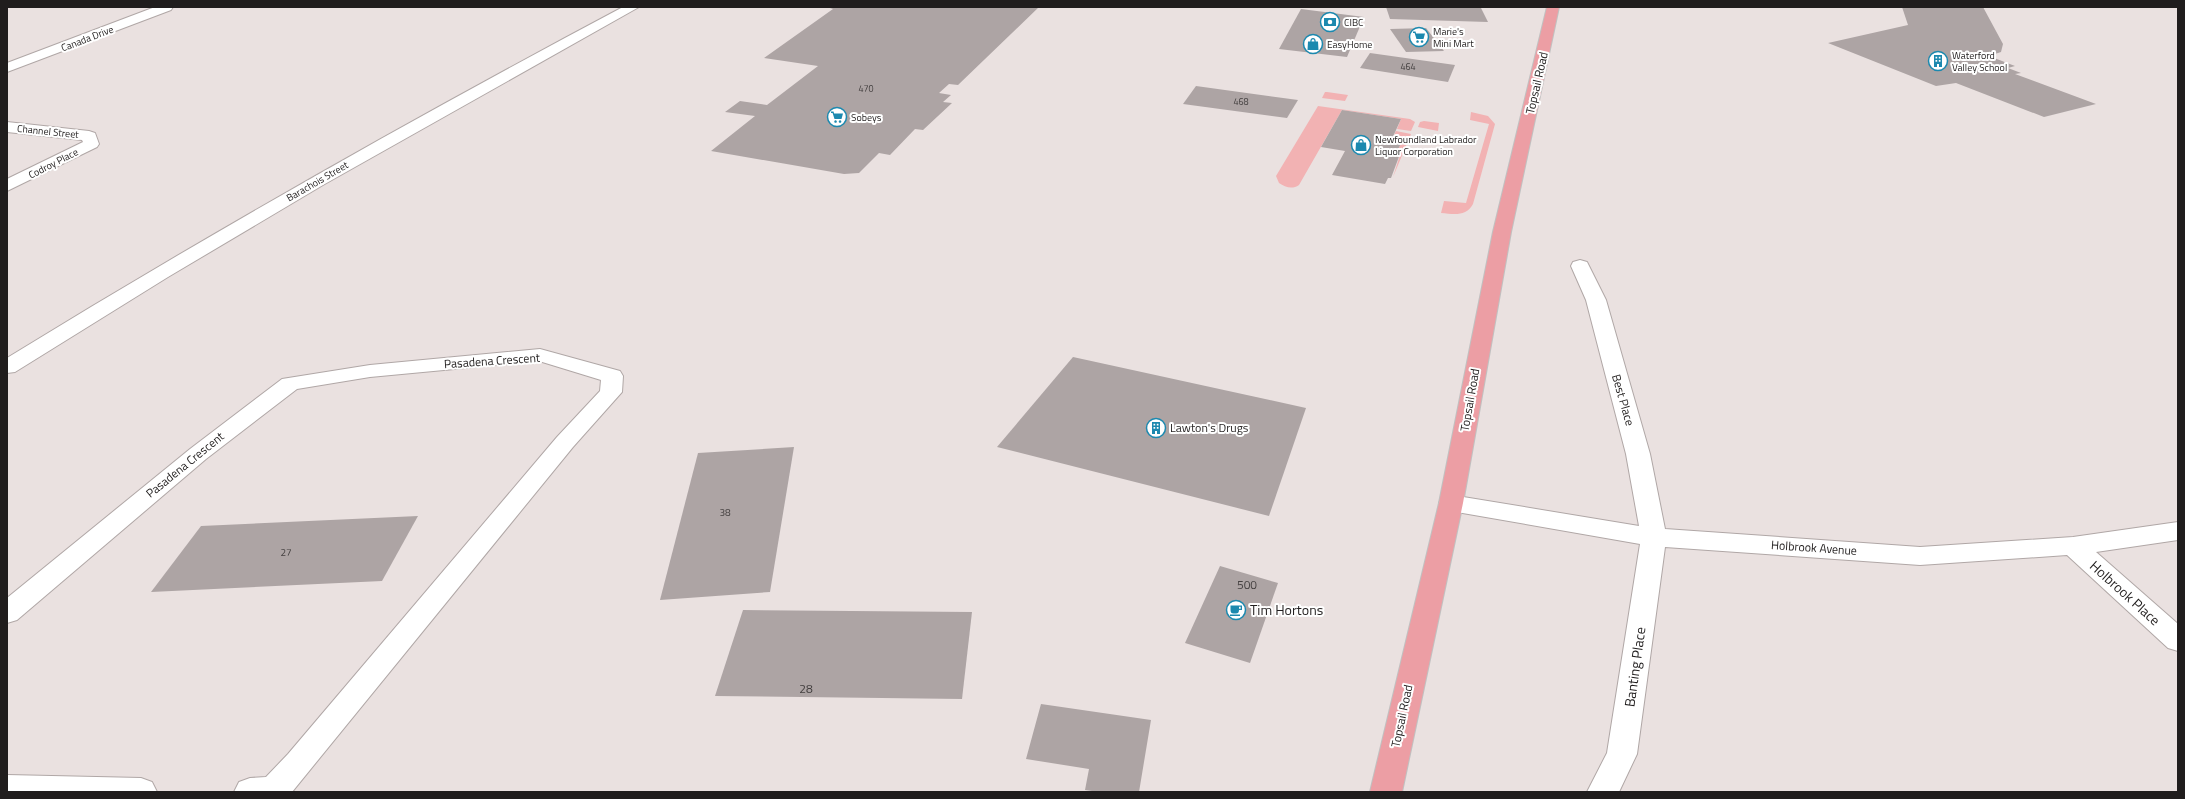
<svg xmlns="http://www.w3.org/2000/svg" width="2185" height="799" viewBox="0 0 2185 799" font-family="'Titillium Web',sans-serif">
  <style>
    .green { fill: #f2b2b3 }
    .building { fill: #ada4a4 }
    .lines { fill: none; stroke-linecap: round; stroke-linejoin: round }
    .minor-casing { stroke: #b0a7a6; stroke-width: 2 }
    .major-casing { stroke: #c1c0c0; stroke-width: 2 }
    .minor { fill: #fff; fill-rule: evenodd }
    .major { fill: #ec9ea4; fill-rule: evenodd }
    .labels { text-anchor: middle; stroke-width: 4; stroke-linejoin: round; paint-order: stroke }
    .far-number-label { font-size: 9px; fill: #433f3f }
    .far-poi-label { font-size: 10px; fill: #201d1d; stroke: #fff; text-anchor: start }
    .far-street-label { font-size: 10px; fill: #201d1d; stroke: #fff }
    .number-label { font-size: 10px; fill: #433f3f }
    .street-label { font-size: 12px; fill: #201d1d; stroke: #fff }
    .poi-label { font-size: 12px; fill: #201d1d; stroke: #fff; text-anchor: start }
    .near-number-label { font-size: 12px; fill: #433f3f }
    .near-street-label { font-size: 14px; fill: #201d1d; stroke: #fff }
    .near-poi-label { font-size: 14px; fill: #201d1d; stroke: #fff; text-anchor: start }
  </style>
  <rect width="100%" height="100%" fill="#eae1e0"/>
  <g class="green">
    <polygon points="1325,92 1327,92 1348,95 1345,101 1322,98"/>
    <path d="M1318 106 1410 119 1415 122 1411 131 1397 129 1401 119 1342 110 1299 185C1292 190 1285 187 1279 183L1276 176Z"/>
    <path d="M1471 112 1488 116 1495 124 1473 204C1466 217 1454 214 1441 213L1444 201 1466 203 1489 124 1470 120Z"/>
    <polygon points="1424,121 1439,123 1438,131 1418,127 1420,122"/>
    <polygon points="1396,131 1411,134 1393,177 1400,155 1396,154 1401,143 1391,141"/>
  </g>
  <g class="building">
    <polygon points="827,7 1039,7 958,85 949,84 939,93 951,95 943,102 952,103 923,130 915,129 890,155 879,153 859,173 844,174 711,151 755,116 725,112 740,101 767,105 818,66 764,58 833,9"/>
    <polygon points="1386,7 1481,8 1488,22 1390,19"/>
    <polygon points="1902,7 1983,7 2003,44 2001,52 1989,56 2015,66 2008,68 2021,73 2015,74 2096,104 2044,117 1956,83 1936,86 1828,43 1908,25"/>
    <polygon points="1301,9 1364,17 1347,57 1279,49"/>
    <polygon points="1426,28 1444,51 1406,52 1390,29"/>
    <polygon points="1370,53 1455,65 1448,82 1360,68"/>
    <polygon points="1196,86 1298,100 1287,118 1183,104"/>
    <polygon points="1342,110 1401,119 1391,141 1401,143 1396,154 1400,154 1391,178 1388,178 1385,184 1332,175 1345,151 1321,147"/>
    <polygon points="1073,357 1306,408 1269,516 997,447"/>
    <polygon points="794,447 770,592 660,600 698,453"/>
    <polygon points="418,516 382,581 151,592 201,526"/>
    <polygon points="1220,566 1278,583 1250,663 1185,643"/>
    <polygon points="743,610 972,612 962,699 715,696"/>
    <polygon points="1041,704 1151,720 1139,792 1099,792 1085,790 1089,769 1026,759"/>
  </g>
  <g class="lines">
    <defs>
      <g id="minor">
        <polygon points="155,7 173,7 171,10 7,72 7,63"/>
        <path d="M623 7H639L323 185 168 277 15 372 7 373V358C209 234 414 118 623 7Z"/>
        <polygon points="7,122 89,131 95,133 99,144 97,147 7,191 7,179 83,142 82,140 7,132"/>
        <polygon points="1580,260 1587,262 1606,300 1650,454 1665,529 1920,547 2073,537 2178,522 2178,540 2096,552 2178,624 2178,651 2168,648 2067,555 1920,565 1665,547 1637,754 1619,792 1587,792 1607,753 1640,544 1451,511 1442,509 1439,503 1442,497 1451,495 1639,526 1626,454 1586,300 1571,266 1573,262"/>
        <polygon points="540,349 620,371 623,376 622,392 573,447 292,792 234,792 239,782 250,778 266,777 288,754 557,437 600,391 601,380 539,361 370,377 297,389 206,459 17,620 7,623 7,598 190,449 282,379 370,365"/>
        <polygon points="7,775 141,778 152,782 157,792 7,792"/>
      </g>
      <polygon id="major" points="1547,7 1559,7 1511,232 1463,503 1402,792 1370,792 1439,503 1493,232"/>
    </defs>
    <use href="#minor" class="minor-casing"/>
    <use href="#major" class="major-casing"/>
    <use href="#minor" class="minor"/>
    <use href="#major" class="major"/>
  </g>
  <defs>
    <symbol id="bank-ring" viewBox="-11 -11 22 22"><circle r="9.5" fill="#fff" stroke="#1c89af" stroke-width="1.5"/><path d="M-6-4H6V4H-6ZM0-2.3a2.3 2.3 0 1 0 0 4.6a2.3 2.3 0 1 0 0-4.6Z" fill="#1c89af"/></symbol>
    <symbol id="supermarket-ring" viewBox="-11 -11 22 22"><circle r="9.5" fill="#fff" stroke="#1c89af" stroke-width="1.5"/><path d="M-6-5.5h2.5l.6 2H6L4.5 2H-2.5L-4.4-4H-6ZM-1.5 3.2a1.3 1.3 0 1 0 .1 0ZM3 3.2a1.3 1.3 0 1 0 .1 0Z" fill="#1c89af"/></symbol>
    <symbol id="shop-ring" viewBox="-11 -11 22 22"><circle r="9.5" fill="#fff" stroke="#1c89af" stroke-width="1.5"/><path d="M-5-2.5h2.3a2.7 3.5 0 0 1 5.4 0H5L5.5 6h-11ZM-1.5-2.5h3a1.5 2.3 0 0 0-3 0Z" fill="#1c89af"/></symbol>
    <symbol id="building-ring" viewBox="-11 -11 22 22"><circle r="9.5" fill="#fff" stroke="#1c89af" stroke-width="1.5"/><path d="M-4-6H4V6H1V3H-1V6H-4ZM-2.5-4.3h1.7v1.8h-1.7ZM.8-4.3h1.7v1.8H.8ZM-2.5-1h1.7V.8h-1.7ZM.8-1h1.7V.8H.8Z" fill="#1c89af"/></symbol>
    <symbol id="cafe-ring" viewBox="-11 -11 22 22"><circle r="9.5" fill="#fff" stroke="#1c89af" stroke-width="1.5"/><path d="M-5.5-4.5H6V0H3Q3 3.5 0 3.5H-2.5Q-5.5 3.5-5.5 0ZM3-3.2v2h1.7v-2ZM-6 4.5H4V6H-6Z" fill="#1c89af"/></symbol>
  </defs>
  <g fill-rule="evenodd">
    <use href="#bank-ring" x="1319" y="11" width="22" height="22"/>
    <use href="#supermarket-ring" x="1408" y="26" width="22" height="22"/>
    <use href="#shop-ring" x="1302" y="33" width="22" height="22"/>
    <use href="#building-ring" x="1927" y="50" width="22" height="22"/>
    <use href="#supermarket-ring" x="826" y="106" width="22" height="22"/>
    <use href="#shop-ring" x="1350" y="134" width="22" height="22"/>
    <use href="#building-ring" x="1145" y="417" width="22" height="22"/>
    <use href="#cafe-ring" x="1225" y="599" width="22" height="22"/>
  </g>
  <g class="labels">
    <g class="far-number-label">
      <text x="1408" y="70">464</text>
      <text x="866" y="92">470</text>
      <text x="1241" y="105">468</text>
    </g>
    <g class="far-poi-label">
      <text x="1344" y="26">CIBC</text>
      <text x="1433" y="35">Marie's<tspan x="1433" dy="12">Mini Mart</tspan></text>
      <text x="1327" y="48">EasyHome</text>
      <text x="1952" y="59">Waterford<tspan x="1952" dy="12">Valley School</tspan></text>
      <text x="851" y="121">Sobeys</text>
      <text x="1375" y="143">Newfoundland Labrador<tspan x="1375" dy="12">Liquor Corporation</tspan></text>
    </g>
    <g class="far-street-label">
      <text transform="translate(87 38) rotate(-21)" y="4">Canada Drive</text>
      <text transform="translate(48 131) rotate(6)" y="4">Channel Street</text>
      <text transform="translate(53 163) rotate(-27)" y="4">Codroy Place</text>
      <text transform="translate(317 181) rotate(-30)" y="4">Barachois Street</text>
    </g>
    <g class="number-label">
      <text x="725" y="516">38</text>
      <text x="286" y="556">27</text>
    </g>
    <g class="street-label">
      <text transform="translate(1537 83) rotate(-77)" y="4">Topsail Road</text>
      <text transform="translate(492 361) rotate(-4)" y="4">Pasadena Crescent</text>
      <text transform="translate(1470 400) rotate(-80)" y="4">Topsail Road</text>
      <text transform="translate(1623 400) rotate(74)" y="4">Best Place</text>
      <text transform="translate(185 465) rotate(-39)" y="4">Pasadena Crescent</text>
      <text transform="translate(1814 548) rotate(4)" y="4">Holbrook Avenue</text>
      <text transform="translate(1402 716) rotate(-78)" y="4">Topsail Road</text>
    </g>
    <g class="poi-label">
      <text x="1170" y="432">Lawton's Drugs</text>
    </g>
    <g class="near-number-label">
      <text x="1247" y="589">500</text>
      <text x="806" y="693">28</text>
    </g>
    <g class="near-street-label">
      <text transform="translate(2125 593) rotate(42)" y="5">Holbrook Place</text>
      <text transform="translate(1635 667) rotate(-82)" y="5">Banting Place</text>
    </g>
    <g class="near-poi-label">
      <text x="1250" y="615">Tim Hortons</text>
    </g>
  </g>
  <rect width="2185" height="799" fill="none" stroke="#201d1d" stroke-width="16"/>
</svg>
